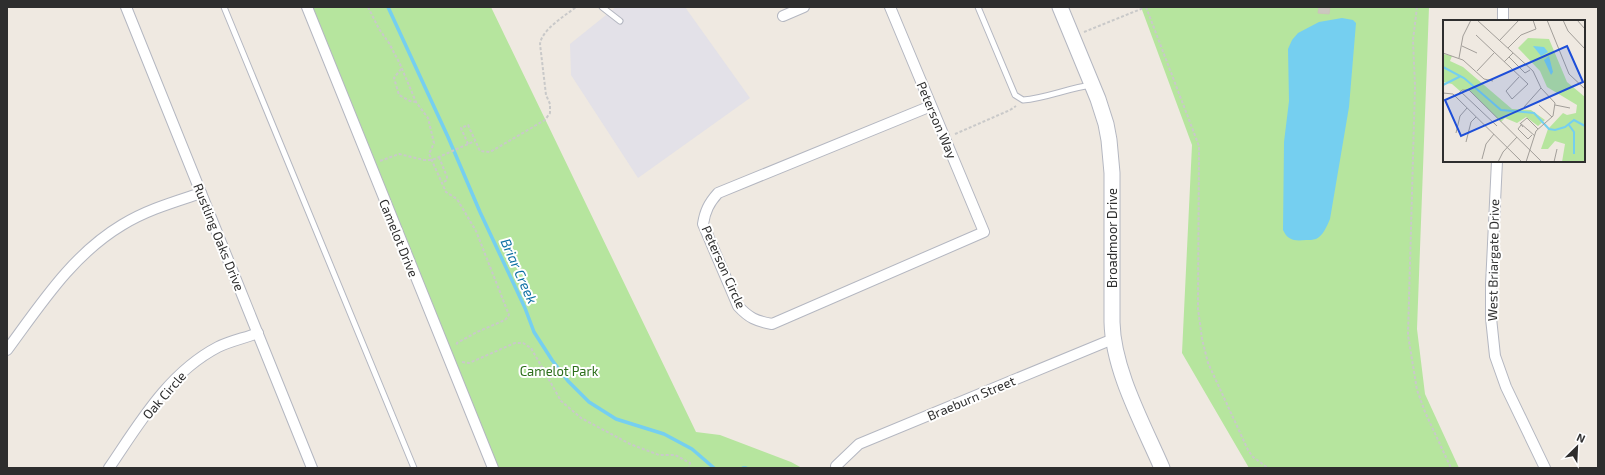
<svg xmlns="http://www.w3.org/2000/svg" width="1605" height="475" viewBox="0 0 1605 475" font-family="'Exo 2',sans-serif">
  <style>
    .industrial { fill: #e3e1e8 }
    .green { fill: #b6e59e }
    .water { fill: #75cff0 }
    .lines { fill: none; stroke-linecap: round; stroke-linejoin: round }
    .stream { stroke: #75cff0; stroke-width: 3.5 }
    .building { fill: #cbc7bf; stroke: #cbc5ba }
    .lane-casing { stroke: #b4b7c1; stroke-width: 7 }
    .street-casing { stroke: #b4b7c1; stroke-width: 12 }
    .secondary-casing { stroke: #b4b7c1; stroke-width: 17 }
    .path { stroke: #c9c9c9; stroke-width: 2; stroke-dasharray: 3 2; stroke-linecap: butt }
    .lane { stroke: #fff; stroke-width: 5 }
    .street { stroke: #fff; stroke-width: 10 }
    .secondary { stroke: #fff; stroke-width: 15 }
    .labels { text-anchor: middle; stroke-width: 4; stroke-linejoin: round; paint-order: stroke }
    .street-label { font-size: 13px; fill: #2e2e2e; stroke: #fff }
    .park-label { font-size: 13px; fill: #2c6e1b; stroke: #fff }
    .water-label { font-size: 14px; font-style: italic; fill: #0d6fa3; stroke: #fff }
    .inset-river { fill: none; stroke: #75cff0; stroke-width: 2 }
    .inset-road { fill: none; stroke: #a29e99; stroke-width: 1 }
    .view { fill: #1d4ed8; fill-opacity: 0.15; stroke: #1d4ed8; stroke-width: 2 }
    .inset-edge { fill: none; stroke: #2e2e2e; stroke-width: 2 }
  </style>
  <rect width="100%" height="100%" fill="#efe9e1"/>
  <polygon class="industrial" points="616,7 685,7 750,98 638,178 571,75 570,44"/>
  <g class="green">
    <polygon points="307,7 491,7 696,432 720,435 791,462 802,468 494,468"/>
    <polygon points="1141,7 1429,7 1417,329 1425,394 1459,468 1249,468 1182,353 1192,145"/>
  </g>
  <path class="water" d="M1342 18 1353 20 1356 23 1349 107 1330 219C1327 226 1323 236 1316 239 1313 240 1309 240 1306 240 1295 241 1288 241 1283 230L1284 142 1289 101 1288 49 1292 40 1298 33 1319 22Z"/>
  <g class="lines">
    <g class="stream">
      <polyline points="388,7 448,137 480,212 525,308 534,332 552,360 568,381 589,402 616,419 664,434 692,449 714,468"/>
      <polyline points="743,468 746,468"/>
    </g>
  </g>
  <polygon class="building" points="1319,7 1330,8 1329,14 1318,13"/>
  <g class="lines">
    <defs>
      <g id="lane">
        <polyline points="224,7 414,468"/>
        <polyline points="602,7 620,21"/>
        <path d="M978 7 1015 95 1023 100C1047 98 1068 88 1092 85"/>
      </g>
      <g id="street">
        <polyline points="126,7 312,468"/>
        <polyline points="307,7 493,468"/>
        <path d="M890 7 984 232 772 324C756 321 749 318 738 306L703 224C705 211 709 203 718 193L931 106"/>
        <polyline points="783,16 804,7"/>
        <polyline points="1503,21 1503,7"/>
        <polyline points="1497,161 1491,285 1491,318 1495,356 1506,387 1545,468"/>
        <path d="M7 350C41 304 72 255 122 225 146 210 174 202 201 193"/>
        <polyline points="836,466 859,444 1113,339"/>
        <path d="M109 468C139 424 168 373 218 347 230 341 245 338 258 333"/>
      </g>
      <path id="secondary" d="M1060 7 1098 99 1106 124 1109 140 1112 173V322C1113 370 1143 424 1162 468"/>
    </defs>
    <use href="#lane" class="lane-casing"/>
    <use href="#street" class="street-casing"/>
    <use href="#secondary" class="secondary-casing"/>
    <g class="path">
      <polyline points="368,7 379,29 389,43 400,64 416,102 428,118 434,143 429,154 446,192 457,199 476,231 509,315 505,320 477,332 457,343 456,346"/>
      <polyline points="1146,7 1199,146 1198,309 1202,339 1208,363 1248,450 1253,457 1268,468"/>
      <polyline points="1417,7 1413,40 1415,86 1408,335 1417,390 1425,412 1451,468"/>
      <polyline points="1084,32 1146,7"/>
      <polyline points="401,69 394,78 399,95 410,101 416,102"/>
      <polyline points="955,134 1010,110 1016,106"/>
      <path d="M468 144 461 128 468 125 480 151 490 152 545 120 550 113V104L546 95 540 44C542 29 565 16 576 7"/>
      <polyline points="439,157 447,177 447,180 442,183"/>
      <polyline points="380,161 399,154 424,160 432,160 475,141"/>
      <polyline points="462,362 469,363 515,343 523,343 531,348 561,401 581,418 630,444 659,455 675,455 690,463 689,468"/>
    </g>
    <use href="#lane" class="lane"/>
    <use href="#street" class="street"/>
    <use href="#secondary" class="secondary"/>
  </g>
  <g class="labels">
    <g class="street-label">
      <text transform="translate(937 120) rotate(67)" y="5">Peterson Way</text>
      <text transform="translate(219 237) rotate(68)" y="5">Rustling Oaks Drive</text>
      <text transform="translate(399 238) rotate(68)" y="5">Camelot Drive</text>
      <text transform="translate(1112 238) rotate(-90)" y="5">Broadmoor Drive</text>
      <text transform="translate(1493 260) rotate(-89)" y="5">West Briargate Drive</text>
      <text transform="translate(724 267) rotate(66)" y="5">Peterson Circle</text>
      <text transform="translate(164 395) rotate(-49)" y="5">Oak Circle</text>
      <text transform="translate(971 398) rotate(-23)" y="5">Braeburn Street</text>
    </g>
    <g class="park-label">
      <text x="559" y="376">Camelot Park</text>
    </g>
    <g class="water-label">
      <text transform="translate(519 271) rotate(66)" y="5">Briar Creek</text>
    </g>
  </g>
  <g transform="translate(1443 20)">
    <rect width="142" height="142" fill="#efe9e1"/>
    <path d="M85 18 106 19 124 62 142 77V142H119L122 124 112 121 105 129H98L105 109 120 93 124 95 133 93 134 85 104 67 97 51 75 28ZM0 34 9 36 7 41 20 47 69 89 88 90 102 100 95 106 83 97 74 103 62 98 58 102 26 70 17 71 9 64 0 62Z" fill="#b6e59e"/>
    <path d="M90 26 101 27 105 32 98 36ZM106 36 110 52 108 55 101 40Z" fill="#75cff0"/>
    <path class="inset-river" d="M0 47 21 58 58 90 91 93 106 109 112 110 122 107 131 100 142 106M0 65 18 56M126 105 131 112V134"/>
    <path class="inset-road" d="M34 0 90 51 98 68 112 83 110 96 93 111 83 142M104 0 126 54 142 69M120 0 125 11 142 29M134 0 142 9M33 15 85 64 69 79 63 71 76 57M56 21 76 0M19 26 34 33M65 28 78 15 93 9 90 0M0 33 20 40 41 59 50 61M66 37 82 53 87 50M16 38 20 16 28 0M61 42 70 33M34 51 51 33M17 71 54 106M0 73 10 74 79 142M12 77 19 70H26L99 142M96 85 109 97M112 85 127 88M81 87 98 68M78 103 84 98 95 109M78 105 75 109 85 119 89 115M80 107 77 103 92 116M13 113 17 96 24 88M23 122 28 102 33 97M39 139 43 124 51 114M55 142 60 132 74 117M111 142 114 129"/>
    <path class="view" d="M124 26 140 62 18 116 2 80Z"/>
    <rect width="142" height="142" class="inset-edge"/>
  </g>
  <rect width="1605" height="475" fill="none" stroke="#2e2e2e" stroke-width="16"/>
  <g transform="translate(1577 447) rotate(24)" stroke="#ffffff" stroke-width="3" paint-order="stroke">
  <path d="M0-3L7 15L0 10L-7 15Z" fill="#2e2e2e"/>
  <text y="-6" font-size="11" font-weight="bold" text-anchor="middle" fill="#2e2e2e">N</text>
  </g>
</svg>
